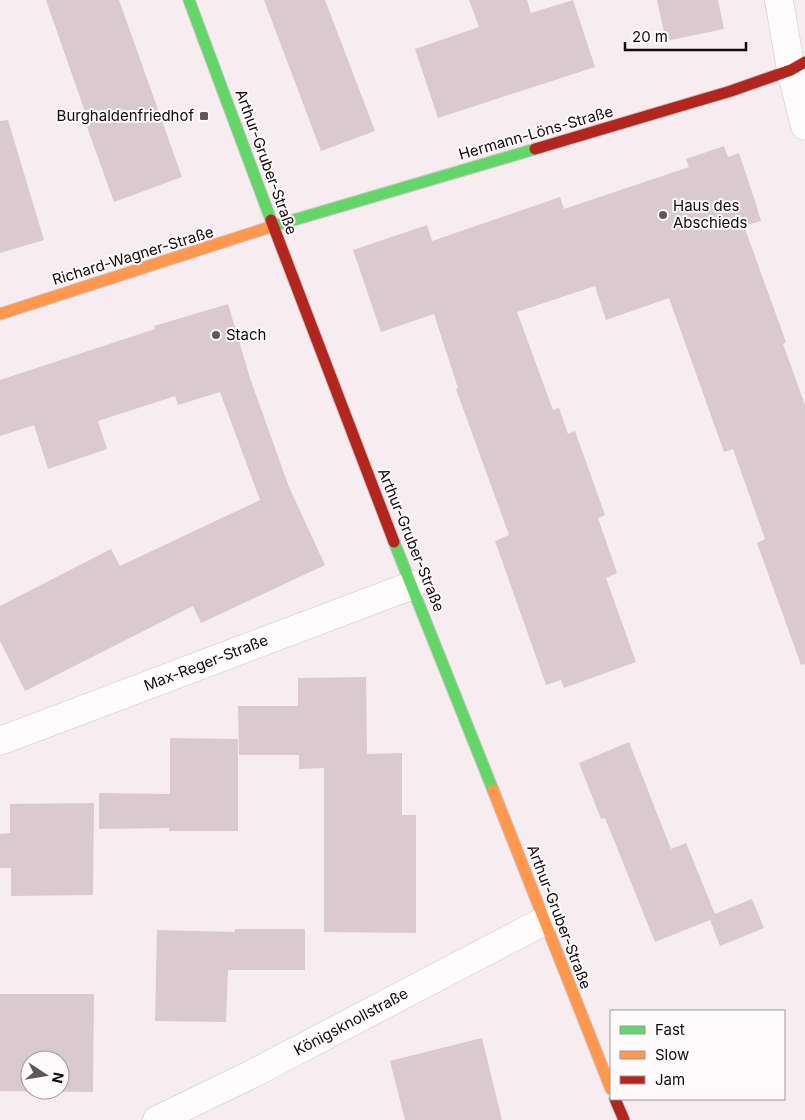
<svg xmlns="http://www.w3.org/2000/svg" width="805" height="1120" viewBox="0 0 805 1120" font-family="Inter,sans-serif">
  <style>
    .building { fill: #dacacf; fill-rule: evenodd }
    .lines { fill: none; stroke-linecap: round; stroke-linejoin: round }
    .street-casing { stroke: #cec4c7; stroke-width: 29 }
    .fast-casing { stroke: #cec4c7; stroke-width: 13 }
    .slow-casing { stroke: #cec4c7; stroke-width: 13 }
    .jam-casing { stroke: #cec4c7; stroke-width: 13 }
    .street { stroke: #fefcfd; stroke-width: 28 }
    .fast { stroke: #63d668; stroke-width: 11 }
    .slow { stroke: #ff974d; stroke-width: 11 }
    .jam { stroke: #b3261e; stroke-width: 11 }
    .poi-dot { fill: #62585b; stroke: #fef9fa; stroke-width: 2 }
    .labels { text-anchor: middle; stroke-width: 4; stroke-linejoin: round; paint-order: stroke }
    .poi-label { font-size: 15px; fill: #11090b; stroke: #fef9fa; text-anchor: start }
    .street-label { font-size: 15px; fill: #11090b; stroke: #fef9fa }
  </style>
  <rect width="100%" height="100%" fill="#f7ecef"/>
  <g class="building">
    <polygon points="46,0 119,0 182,177 114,202 87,127 90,126"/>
    <polygon points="264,0 325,0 375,131 321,151"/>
    <polygon points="469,0 527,0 531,13 573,0 595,67 438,118 415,49 479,27"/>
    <polygon points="657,0 718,0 724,29 666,41"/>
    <polygon points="8,120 44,240 0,253 0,121"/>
    <polygon points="724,146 728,157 739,153 755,201 761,221 744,226 786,342 783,344 805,405 805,664 801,665 757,543 765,539 733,449 724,452 669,298 606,320 595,286 517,312 553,410 559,408 568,434 575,431 605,515 598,518 617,573 606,578 636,662 564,688 561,680 546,685 495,541 509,535 456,389 458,388 434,314 381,332 353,250 427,225 432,241 560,197 564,209 689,167 686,159"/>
    <polygon points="228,304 250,378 289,487 325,565 201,623 193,606 25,691 0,641 0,606 111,549 120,566 260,500 220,392 178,405 175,396 98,421 107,449 48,469 34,425 0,436 0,380 155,329 154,326"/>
    <polygon points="366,677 367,754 402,753 402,815 416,815 416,933 324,932 324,768 299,769 299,755 239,755 238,706 298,706 298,678"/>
    <polygon points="170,738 238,739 238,831 169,831 169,828 99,829 99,793 170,794"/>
    <polygon points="629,742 671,849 686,843 715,914 752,899 764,928 720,946 710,920 655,942 605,818 601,819 579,763"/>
    <polygon points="94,803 93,895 11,896 11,868 0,868 0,834 10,833 10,804"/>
    <polygon points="235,929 305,929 305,970 228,970 226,1022 155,1021 157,930 235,932"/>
    <path d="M0 994H94L93 1092 0 1091ZM30 1060H60V1090H30Z"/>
    <polygon points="482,1038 502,1120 405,1120 390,1061"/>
  </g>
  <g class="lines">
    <defs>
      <g id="street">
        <polyline points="779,0 791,70 805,126"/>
        <polyline points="0,741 413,585"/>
        <polyline points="157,1120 254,1073 544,921"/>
      </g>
      <g id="fast">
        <polyline points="189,0 271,220"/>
        <polyline points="270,227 535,149"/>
        <polyline points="394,542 493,790"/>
      </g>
      <g id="slow">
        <polyline points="0,314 270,227"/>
        <polyline points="493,790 611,1089"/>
      </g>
      <g id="jam">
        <polyline points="535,149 731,91 791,70 805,62"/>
        <polyline points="271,220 394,542"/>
        <polyline points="615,1099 624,1120"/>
      </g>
    </defs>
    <use href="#street" class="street-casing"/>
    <use href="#fast" class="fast-casing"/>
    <use href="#slow" class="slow-casing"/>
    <use href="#jam" class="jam-casing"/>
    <use href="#street" class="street"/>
    <use href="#fast" class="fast"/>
    <use href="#slow" class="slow"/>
    <use href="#jam" class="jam"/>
  </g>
  <g class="poi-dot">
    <rect x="199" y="111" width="10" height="10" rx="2.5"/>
    <circle cx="663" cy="215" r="5"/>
    <circle cx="216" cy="335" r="5"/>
  </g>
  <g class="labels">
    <g class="poi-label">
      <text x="194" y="121" text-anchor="end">Burghaldenfriedhof</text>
      <text x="673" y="211">Haus des<tspan x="673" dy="17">Abschieds</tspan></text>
      <text x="226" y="340">Stach</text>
    </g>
    <g class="street-label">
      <text transform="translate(536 133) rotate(-16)" y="5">Hermann-Löns-Straße</text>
      <text transform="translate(266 162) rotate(70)" y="5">Arthur-Gruber-Straße</text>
      <text transform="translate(133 256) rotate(-17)" y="5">Richard-Wagner-Straße</text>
      <text transform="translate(411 540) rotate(68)" y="5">Arthur-Gruber-Straße</text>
      <text transform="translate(206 663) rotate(-21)" y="5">Max-Reger-Straße</text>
      <text transform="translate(559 917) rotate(69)" y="5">Arthur-Gruber-Straße</text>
      <text transform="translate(351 1022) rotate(-28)" y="5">Königsknollstraße</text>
    </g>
  </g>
  <rect x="610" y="1010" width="175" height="90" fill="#fef9fa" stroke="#9f999a"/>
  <rect x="620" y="1026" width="25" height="8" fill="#63d668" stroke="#9f999a"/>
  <text x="655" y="1035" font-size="15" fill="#11090b">Fast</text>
  <rect x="620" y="1051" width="25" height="8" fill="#ff974d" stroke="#9f999a"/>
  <text x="655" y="1060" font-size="15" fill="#11090b">Slow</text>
  <rect x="620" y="1076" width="25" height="8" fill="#b3261e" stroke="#9f999a"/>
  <text x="655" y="1085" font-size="15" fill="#11090b">Jam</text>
  <g transform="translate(45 1075) rotate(102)"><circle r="24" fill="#fef9fa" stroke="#9f999a"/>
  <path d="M0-4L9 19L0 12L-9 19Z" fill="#62585b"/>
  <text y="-8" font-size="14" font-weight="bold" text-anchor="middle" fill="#11090b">N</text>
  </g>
  <path d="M625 42v8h121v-8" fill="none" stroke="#11090b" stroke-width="2.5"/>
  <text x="632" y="42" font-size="15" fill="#11090b" stroke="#fef9fa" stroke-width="4" paint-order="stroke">20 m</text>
</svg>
